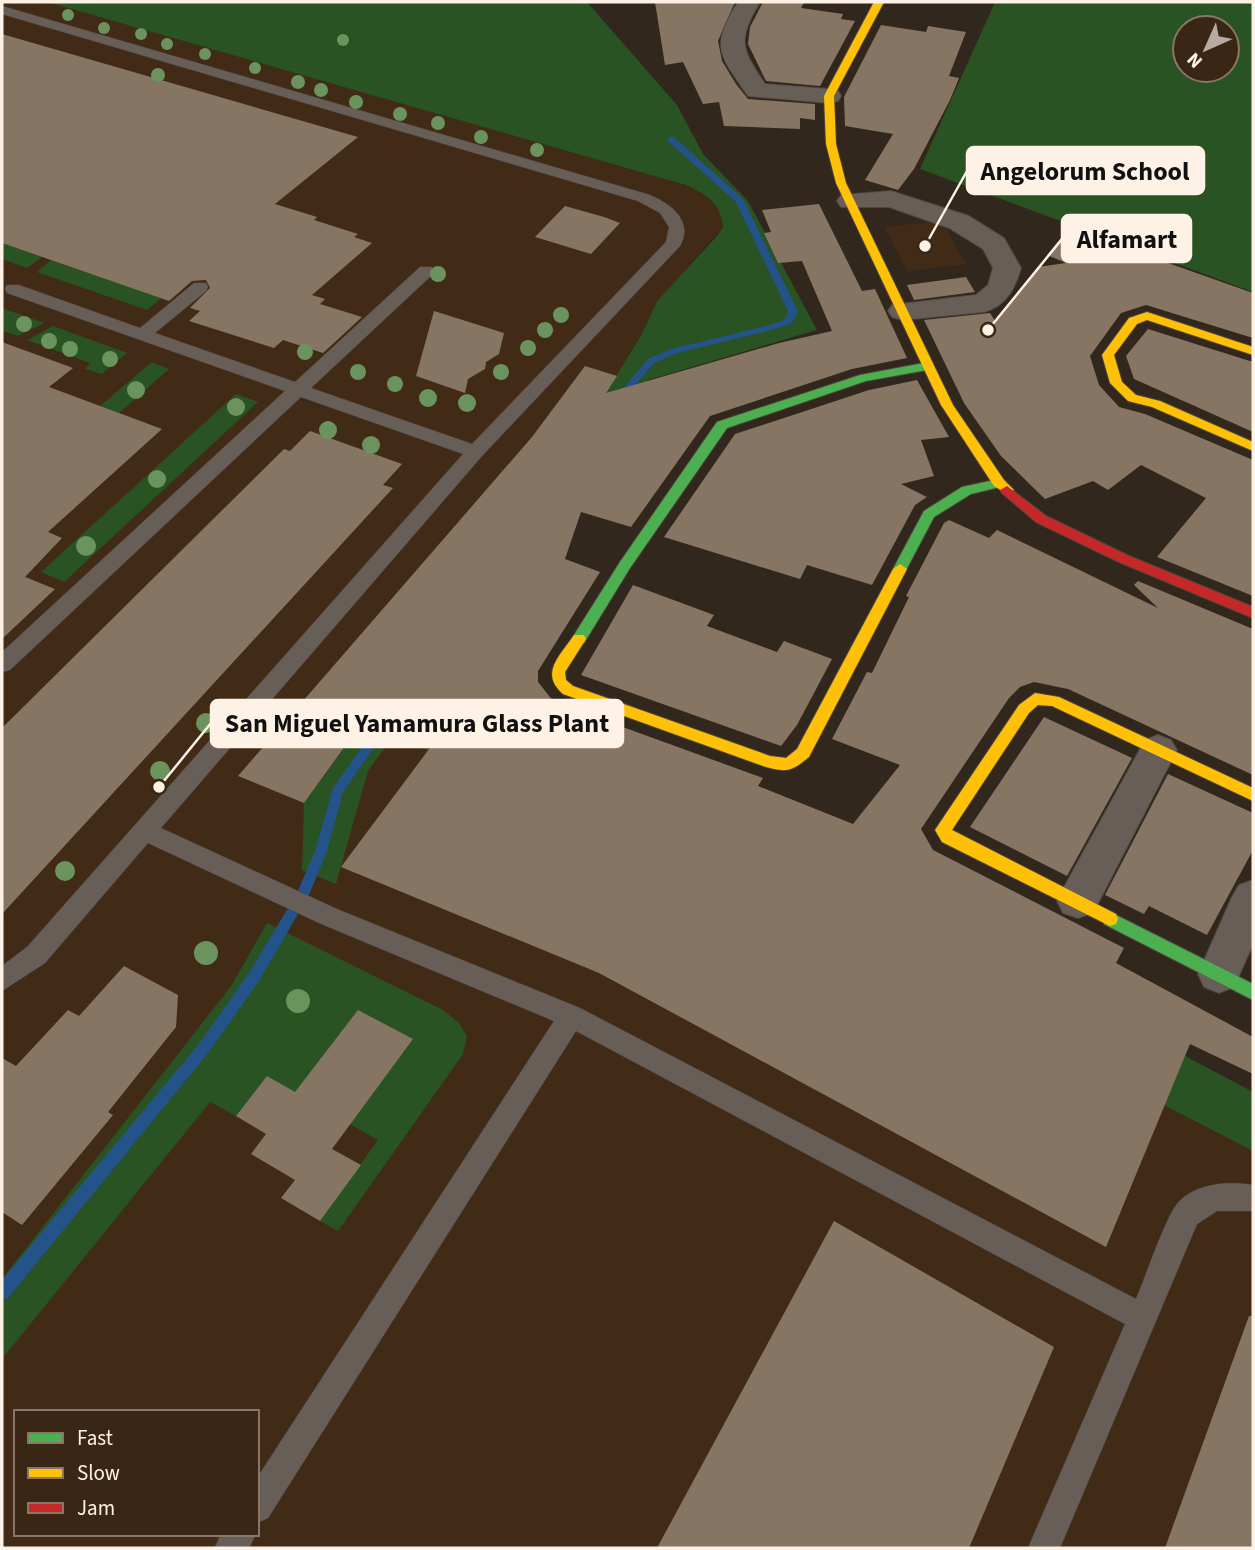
<svg xmlns="http://www.w3.org/2000/svg" width="1255" height="1550" viewBox="0 0 1255 1550" font-family="'Source Sans 3',sans-serif">
  <style>
    .built { fill: #422b16; fill-rule: evenodd }
    .green { fill: #295323; fill-rule: evenodd }
    .lines { fill: none; stroke-linecap: round; stroke-linejoin: round }
    .stream { fill: #24538a; fill-rule: evenodd }
    .building { fill: #877564 }
    .lane-casing { stroke: #4f453d; stroke-width: 1 }
    .street-casing { stroke: #4f453d; stroke-width: 2 }
    .fast-casing { stroke: #4f453d; stroke-width: 2 }
    .slow-casing { stroke: #4f453d; stroke-width: 2 }
    .jam-casing { stroke: #4f453d; stroke-width: 2 }
    .lane { fill: #675e58; fill-rule: evenodd }
    .street { fill: #675e58; fill-rule: evenodd }
    .fast { fill: #4caf50; fill-rule: evenodd }
    .slow { fill: #ffc107; fill-rule: evenodd }
    .jam { fill: #c62828; fill-rule: evenodd }
    .tree { fill: #6b935d }
    .leader { fill: none; stroke: #fef1e6; stroke-width: 2.5 }
    .callout-dot { fill: #fef1e6; stroke: #3a2615; stroke-width: 2.5 }
    .callout { fill: #fef1e6; stroke: #fef1e6; stroke-width: 2.5 }
    .callout-label { font-size: 26px; text-anchor: middle; font-weight: bold; fill: #111 }
  </style>
  <rect width="100%" height="100%" fill="#32271d"/>
  <g class="built">
    <path d="M2 2H47L669 180 702 192 712 200 719 209 723 227 657 301 642 334 605 394 387 689 336 883 368 771 407 718 1253 1092V1548H2V1318L255 1000 267 923 231 986 2 1279ZM16 1412H257V1534H16Z"/>
    <polygon points="942,221 966,264 907,271 884,227"/>
  </g>
  <g class="green">
    <path d="M47 2H587L677 105 703 154 748 201 817 330 648 380 408 718 842 874 1253 1092V1151L1164 1105 833 889 392 738 368 771 336 884 302 870 304 803 605 394 642 334 657 301 717 236 723 227C721 203 706 194 686 185Z"/>
    <path d="M995 2H1253V292L920 169ZM1185 28H1227V70H1185Z"/>
    <polygon points="2,243 42,257 27,268 2,259"/>
    <polygon points="51,260 161,298 147,310 37,272"/>
    <polygon points="2,308 44,323 18,336 2,331"/>
    <polygon points="53,326 127,353 102,374 85,369 90,363 27,340"/>
    <polygon points="152,362 169,369 119,413 100,406"/>
    <polygon points="236,394 258,402 64,582 41,572"/>
    <polygon points="267,923 443,1010 459,1023 467,1036 463,1054 338,1231 320,1221 378,1140 267,1077 236,1116 210,1102 2,1359 2,1279 231,986"/>
  </g>
  <g class="lines">
    <g class="stream">
      <polygon points="668,137 674,137 743,199 798,311 792,323 779,328 677,353 654,363 622,401 616,401 616,397 648,359 671,349 773,324 785,319 788,311 736,202 668,141"/>
      <polygon points="403,693 407,694 409,697 407,700 343,792 327,851 309,895 259,981 208,1053 8,1298 2,1300 2,1280 198,1045 249,973 297,893 315,851 333,788 399,694"/>
    </g>
  </g>
  <g class="building">
    <polygon points="655,2 735,2 718,41 722,61 736,84 748,99 815,104 815,120 800,118 800,129 724,126 719,102 703,104 683,62 665,65"/>
    <polygon points="763,2 804,2 801,8 843,14 841,19 855,21 820,86 766,81 748,44 750,27"/>
    <polygon points="881,25 926,32 928,26 966,32 949,76 959,78 950,100 914,169 898,190 865,180 893,134 845,126 844,97"/>
    <polygon points="2,34 358,137 275,204 317,217 314,220 358,234 354,237 372,243 312,295 325,299 320,304 362,317 323,353 283,340 274,348 189,321 200,311 190,308 210,288 206,280 192,281 169,301 2,243"/>
    <polygon points="819,204 862,291 875,289 907,358 852,369 710,416 631,527 581,512 565,559 600,572 538,671 538,682 554,702 763,778 758,786 853,824 900,765 832,739 867,672 872,673 909,597 906,596 944,523 949,520 989,538 997,530 1158,608 1134,585 1138,581 1253,629 1253,775 1068,689 1034,682 1020,687 1009,698 921,829 933,850 1124,948 1116,963 1253,1037 1253,1074 1190,1044 1106,1247 599,973 341,867 444,729 377,702 304,803 238,776 532,437 585,366 617,376 606,393 779,343 832,331 802,261 778,263 764,233 771,232 762,210"/>
    <polygon points="565,206 604,217 620,223 591,254 535,237"/>
    <polygon points="1069,228 1253,293 1253,338 1146,305 1121,313 1090,356 1099,385 1119,407 1145,414 1253,460 1253,596 1157,557 1206,498 1141,465 1108,490 1093,481 1045,499 1001,456 964,403 924,320 990,313 995,321 1038,267 1066,263 1047,255"/>
    <polygon points="966,277 975,292 914,300 907,285"/>
    <polygon points="434,311 504,333 499,354 486,362 485,369 468,379 465,393 416,376"/>
    <polygon points="1148,329 1253,362 1253,432 1134,379 1126,356"/>
    <polygon points="2,342 73,368 49,387 162,429 48,532 62,538 25,577 55,589 2,639"/>
    <polygon points="917,380 949,437 921,440 934,476 901,484 927,497 915,505 872,585 807,565 800,579 664,537 735,434 869,390"/>
    <polygon points="310,431 402,464 383,485 393,488 2,914 2,728 284,449 290,451"/>
    <polygon points="633,585 714,615 707,626 777,652 784,641 832,659 797,725 781,746 581,675"/>
    <polygon points="1044,717 1132,758 1067,876 970,827"/>
    <polygon points="1168,774 1253,813 1253,850 1207,935 1149,906 1144,914 1105,895"/>
    <polygon points="124,966 178,995 176,1027 108,1112 113,1115 22,1225 2,1212 2,1058 16,1066 68,1010 79,1016"/>
    <polygon points="358,1010 413,1039 332,1149 361,1165 320,1221 281,1198 295,1180 251,1154 266,1134 236,1116 267,1076 295,1092"/>
    <polygon points="834,1221 1054,1347 969,1548 657,1548"/>
    <polygon points="1249,1316 1253,1316 1253,1548 1165,1548"/>
  </g>
  <g class="lines">
    <defs>
      <g id="lane">
        <path d="M2 6 650 195C671 204 694 221 680 246L482 456 161 828 337 909 580 1008 1136 1299C1146 1276 1164 1221 1177 1204 1194 1183 1229 1181 1253 1185V1211H1217L1197 1224 1060 1548H1028L1125 1324 576 1031 268 1518 257 1523V1478L554 1021 319 923 148 843 45 963 2 991V966L27 947 463 454 301 397 10 670 2 672V652L285 391 7 293 5 289 7 285H19L140 328 194 283H206L208 287 206 291 155 333 295 382 420 267H432V275L311 388 472 444 666 242 669 227 660 213 638 201 2 14Z"/>
        <polygon points="221,1534 256,1534 249,1548 215,1548"/>
      </g>
      <g id="street">
        <path d="M738 2H760C737 41 741 48 765 84L829 89 838 91 841 96 838 101 829 103 748 96C720 55 709 48 738 2Z"/>
        <path d="M891 191 969 216 1004 238 1021 268C1015 289 1006 306 984 312L902 320 892 317 888 311 892 305 976 295 988 285 993 268 983 249 949 228 889 207H841L837 201 841 195Z"/>
        <polygon points="1158,735 1171,740 1177,750 1093,913 1078,918 1063,913 1057,901 1063,889 1145,740"/>
        <polygon points="1253,880 1253,944 1234,987 1219,993 1204,987 1198,974 1232,897 1239,885"/>
      </g>
      <g id="fast">
        <polygon points="929,362 933,363 933,369 866,381 727,428 630,568 584,643 574,643 572,639 574,635 620,562 717,422 860,375"/>
        <polygon points="999,479 1006,483 1004,486 971,494 934,517 905,572 895,572 893,569 924,511 962,487"/>
        <polygon points="1110,912 1253,984 1253,1000 1104,924 1102,919 1104,914"/>
      </g>
      <g id="slow">
        <polygon points="874,2 884,2 834,96 836,144 846,183 953,405 1004,480 1014,490 1007,494 994,486 941,405 836,183 826,144 824,96"/>
        <polygon points="1147,312 1253,347 1253,355 1147,320 1137,324 1114,355 1122,382 1136,395 1160,401 1253,442 1253,451 1152,407 1128,401 1110,383 1102,355 1129,318"/>
        <path d="M900 564 907 569 809 757C791 772 786 773 763 766L563 694C539 673 560 656 574 635H584L586 639 565 672 566 680 573 686 770 756 786 758 797 749 893 569Z"/>
        <polygon points="1035,693 1059,697 1253,788 1253,801 1052,706 1038,705 1029,713 952,830 1116,914 1118,919 1116,924 1110,926 942,842 935,830 1019,705"/>
      </g>
      <polygon id="jam" points="1007,486 1046,516 1129,556 1253,607 1253,618 1119,562 1036,522 1002,493 1000,490"/>
    </defs>
    <use href="#lane" class="lane-casing"/>
    <use href="#street" class="street-casing"/>
    <use href="#fast" class="fast-casing"/>
    <use href="#slow" class="slow-casing"/>
    <use href="#jam" class="jam-casing"/>
    <use href="#lane" class="lane"/>
    <use href="#street" class="street"/>
    <use href="#fast" class="fast"/>
    <use href="#slow" class="slow"/>
    <use href="#jam" class="jam"/>
  </g>
  <g class="tree">
    <circle cx="68" cy="15" r="6"/>
    <circle cx="104" cy="28" r="6"/>
    <circle cx="141" cy="34" r="6"/>
    <circle cx="343" cy="40" r="6"/>
    <circle cx="167" cy="44" r="6"/>
    <circle cx="205" cy="54" r="6"/>
    <circle cx="255" cy="68" r="6"/>
    <circle cx="158" cy="75" r="7"/>
    <circle cx="298" cy="82" r="7"/>
    <circle cx="321" cy="90" r="7"/>
    <circle cx="356" cy="102" r="7"/>
    <circle cx="400" cy="114" r="7"/>
    <circle cx="438" cy="123" r="7"/>
    <circle cx="481" cy="137" r="7"/>
    <circle cx="537" cy="150" r="7"/>
    <circle cx="438" cy="274" r="8"/>
    <circle cx="561" cy="315" r="8"/>
    <circle cx="24" cy="324" r="8"/>
    <circle cx="545" cy="330" r="8"/>
    <circle cx="49" cy="341" r="8"/>
    <circle cx="528" cy="348" r="8"/>
    <circle cx="70" cy="349" r="8"/>
    <circle cx="305" cy="352" r="8"/>
    <circle cx="110" cy="359" r="8"/>
    <circle cx="358" cy="372" r="8"/>
    <circle cx="501" cy="372" r="8"/>
    <circle cx="395" cy="384" r="8"/>
    <circle cx="136" cy="390" r="9"/>
    <circle cx="428" cy="398" r="9"/>
    <circle cx="467" cy="403" r="9"/>
    <circle cx="236" cy="407" r="9"/>
    <circle cx="328" cy="430" r="9"/>
    <circle cx="371" cy="445" r="9"/>
    <circle cx="157" cy="479" r="9"/>
    <circle cx="86" cy="546" r="10"/>
    <circle cx="206" cy="723" r="10"/>
    <circle cx="160" cy="771" r="10"/>
    <circle cx="65" cy="871" r="10"/>
    <circle cx="206" cy="953" r="12"/>
    <circle cx="298" cy="1001" r="12"/>
  </g>
  <path class="leader" d="M925 246L967 171M988 330L1062 239M159 787L211 723"/>
  <g class="callout-dot">
    <circle cx="925" cy="246" r="7"/>
    <circle cx="988" cy="330" r="7"/>
    <circle cx="159" cy="787" r="7"/>
  </g>
  <g class="callout">
    <rect x="967" y="147" width="237" height="47" rx="7"/>
    <rect x="1062" y="215" width="129" height="47" rx="7"/>
    <rect x="211" y="700" width="412" height="47" rx="7"/>
  </g>
  <g class="callout-label">
    <text x="1085" y="180">Angelorum School</text>
    <text x="1127" y="248">Alfamart</text>
    <text x="417" y="732">San Miguel Yamamura Glass Plant</text>
  </g>
  <rect width="1255" height="1550" fill="none" stroke="#fef1e6" stroke-width="7"/>
  <rect x="14" y="1410" width="245" height="126" fill="#3a2615" stroke="#887769" stroke-width="2"/>
  <rect x="28" y="1433" width="35" height="10" fill="#4caf50" stroke="#887769" stroke-width="2"/>
  <text x="77" y="1445" font-size="21" fill="#fef1e6">Fast</text>
  <rect x="28" y="1468" width="35" height="10" fill="#ffc107" stroke="#887769" stroke-width="2"/>
  <text x="77" y="1480" font-size="21" fill="#fef1e6">Slow</text>
  <rect x="28" y="1503" width="35" height="10" fill="#c62828" stroke="#887769" stroke-width="2"/>
  <text x="77" y="1515" font-size="21" fill="#fef1e6">Jam</text>
  <g transform="translate(1206 49) rotate(225)"><circle r="33" fill="#3a2615" stroke="#887769" stroke-width="2"/>
  <path d="M0-5L12 26L0 18L-12 26Z" fill="#b7aaa0"/>
  <text y="-10" font-size="19" font-weight="bold" text-anchor="middle" fill="#fef1e6">N</text>
  </g>
</svg>
